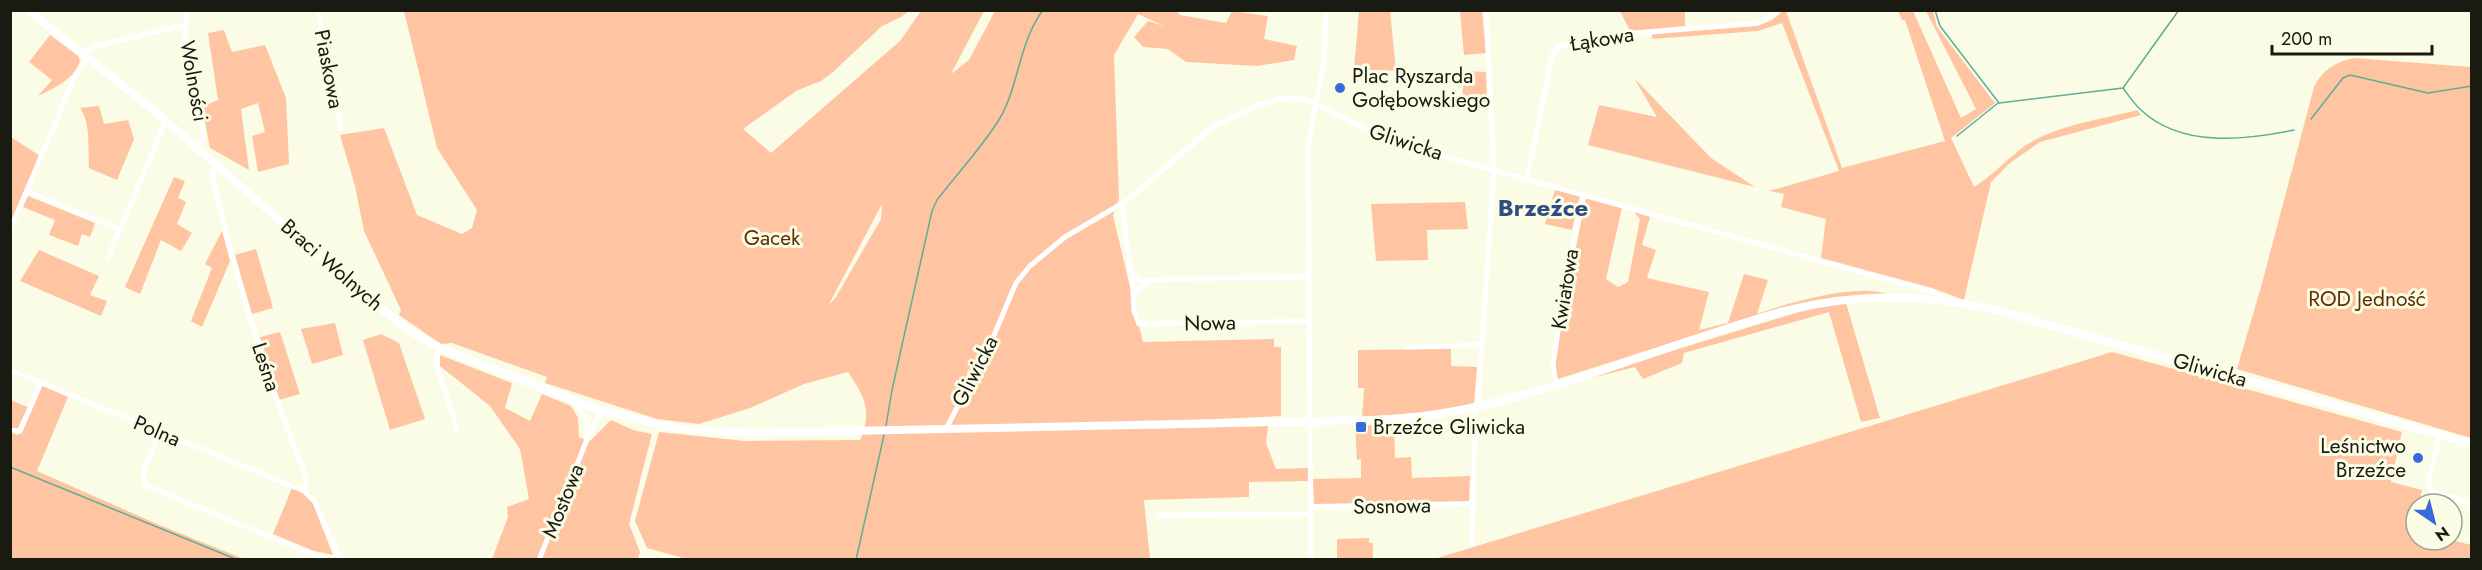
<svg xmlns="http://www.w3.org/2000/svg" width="2482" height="570" viewBox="0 0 2482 570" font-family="Jost,sans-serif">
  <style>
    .green { fill: #ffc5a3; fill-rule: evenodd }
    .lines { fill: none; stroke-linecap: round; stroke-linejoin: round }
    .stream { stroke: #5fad97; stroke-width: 1.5 }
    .street { stroke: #fff; stroke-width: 5 }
    .secondary { stroke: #fff; stroke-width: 8 }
    .poi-dot { fill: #376bdb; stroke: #fafce5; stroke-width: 2 }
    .labels { text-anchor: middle; stroke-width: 6; stroke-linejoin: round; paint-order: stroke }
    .street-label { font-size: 21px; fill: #191a12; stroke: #fafce5 }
    .poi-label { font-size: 21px; fill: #191a12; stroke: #fafce5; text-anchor: start }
    .park-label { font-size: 21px; fill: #632d01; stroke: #fafce5 }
    .quarter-label { font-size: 24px; font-weight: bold; fill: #304c84; stroke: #fafce5 }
  </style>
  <rect width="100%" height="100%" fill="#fafce5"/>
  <g class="green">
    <path d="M404 11H909L901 17 882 26 833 72 821 81 796 91 743 129 771 153 900 41 921 11H984L951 74 969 60 995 11H1176L1180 15 1226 23 1232 11 1268 16 1264 39 1297 46 1294 60 1257 66 1186 62 1168 49 1143 47 1134 37 1148 21 1164 26 1138 14 1114 55 1119 199 1113 215 1143 342 1274 339V347H1281V416L1147 422 1137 429 1268 426 1266 443 1276 469 1308 468V481L1249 482V497L1144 500 1150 559 690 560 647 548 635 521 659 432 745 441 860 440C873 411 864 396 848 372L804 384 750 408 699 424 657 419 545 383 547 377 452 343 441 344 399 315 401 310 364 231 355 186 340 135 384 128 417 215 462 234 472 228 477 210 437 148ZM882 204 881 219 836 297 828 306Z"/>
    <polygon points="1359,11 1390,11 1396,71 1354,69"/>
    <polygon points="1460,11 1482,11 1486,53 1464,55"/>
    <polygon points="1620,11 1685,11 1685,26 1630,31"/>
    <path d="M1783 11H1786L1842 168 1945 141 1905 20H1902L1898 11H1913L1961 118 1976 109 1926 11H1933L1937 27 1995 103 1951 138 1974 187C1992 176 2005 161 2022 148 2054 125 2100 120 2137 110L2141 115 2040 142 2010 163 1991 182 1964 300 1932 288 1821 258 1826 219 1781 207 1784 194 1769 191 1839 171 1782 23 1758 31 1652 39V34L1757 26 1772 20Z"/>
    <polygon points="224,30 232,52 265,45 286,98 289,164 258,172 252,136 265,132 258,103 241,109 249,170 210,148 202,107 218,100 208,33"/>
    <path d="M50 35 78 56 80 61C73 80 56 87 38 96L52 80 29 62Z"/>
    <path d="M2354 58 2471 67V438L2237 369 2261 287 2314 87C2323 69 2336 62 2354 58Z"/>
    <polygon points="1465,71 1486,72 1487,104 1461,105"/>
    <polygon points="1634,78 1711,158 1755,187 1588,145 1599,105 1657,117"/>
    <path d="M99 106 104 124 128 120 134 139 117 180 89 168C88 151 91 122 80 108Z"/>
    <polygon points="11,137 40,156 11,226"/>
    <polygon points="174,177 185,181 178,198 186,202 177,224 192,233 181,251 161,240 140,294 125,287"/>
    <polygon points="1555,190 1580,195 1572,230 1545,224"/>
    <polygon points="28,196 95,223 90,237 82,234 78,246 49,235 55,220 23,207"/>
    <path d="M1586 197 1622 208 1606 279 1618 287 1628 282 1640 219 1634 212 1650 217 1642 245 1656 250 1647 278 1709 292 1699 330 1728 323 1744 274 1768 280 1757 314C1788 303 1856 283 1887 294L1835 297 1780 308 1558 379 1555 369 1557 342Z"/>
    <polygon points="1465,202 1468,229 1427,230 1428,260 1376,261 1371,204"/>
    <polygon points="222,231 230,261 202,327 191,321 212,268 205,264"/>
    <polygon points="256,249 273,308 252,314 235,255"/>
    <polygon points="39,250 99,276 90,295 107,301 101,316 20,281"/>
    <polygon points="1846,303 1880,418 1861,422 1829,312 1684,353 1682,363 1643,379 1635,367 1575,382 1623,366 1812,308"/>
    <polygon points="335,323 343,355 312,364 301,329"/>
    <polygon points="280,332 300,394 279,400 260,337"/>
    <polygon points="381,334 399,343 425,419 390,430 363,340"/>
    <polygon points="1451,349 1451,366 1477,367 1474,403 1445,411 1362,417 1364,388 1358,388 1358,350"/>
    <polygon points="2112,352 2402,432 2391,482 2422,490 2419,504 2416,504 2412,529 2416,531 2416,540 2452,540 2471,545 2471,559 1434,559"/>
    <polygon points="440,355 512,383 505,408 530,421 542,394 571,406 578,418 579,437 590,441 611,420 633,430 652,434 629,524 640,552 638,559 492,559 508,517 507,507 529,499 520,449 490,406 440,366"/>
    <polygon points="42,385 68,397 37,471 157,524 244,559 11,559 10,432 17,435 22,432"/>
    <polygon points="10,400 28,407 17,430 11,427"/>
    <polygon points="1394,424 1395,458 1411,457 1412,478 1470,476 1469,501 1314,504 1313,479 1361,478 1361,459 1357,460 1355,426"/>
    <polygon points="292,488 310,496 333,555 314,551 273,534"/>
    <polygon points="1369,538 1369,543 1373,543 1373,559 1337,559 1337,539"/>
  </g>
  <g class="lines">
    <g class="stream">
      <polyline points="1935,10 1940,26 1999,103 2123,88 2179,10"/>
      <path d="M2123 88C2129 96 2134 104 2141 110 2181 148 2245 140 2294 130"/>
      <polyline points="2311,119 2343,78 2350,75 2428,93 2472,86"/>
      <polyline points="1957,136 1998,103"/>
      <path d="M886 426 892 390 932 211 937 200C956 175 984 145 1000 118 1019 85 1019 42 1043 10"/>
      <polyline points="10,467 238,560"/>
      <polyline points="856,560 884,435"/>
    </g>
    <g class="street">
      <polyline points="187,10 185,33 204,136 198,149"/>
      <polyline points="316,10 319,14 341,128"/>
      <polyline points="84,54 93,47 184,25"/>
      <path d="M216 165 212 173C234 277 268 380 307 480L304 491 315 502 340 560"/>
      <polyline points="1527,179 1552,56 1557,47 1603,36 1758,23 1768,18 1778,10"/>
      <polyline points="27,191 120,230"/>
      <polyline points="1122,204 1130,270 1138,280 1149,281 1166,279 1308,277"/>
      <polyline points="10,230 73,81 87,57"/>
      <polyline points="108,258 166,120"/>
      <polyline points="1132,275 1134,311 1139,324 1309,321"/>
      <polyline points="1135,296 1138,290 1149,281"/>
      <polyline points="438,347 436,363 457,429"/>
      <polyline points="1406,347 1482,345"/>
      <polyline points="10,370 304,491"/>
      <polyline points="1556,384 1553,365 1567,272 1584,194"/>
      <polyline points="576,402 588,423 586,440"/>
      <polyline points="1415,426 1476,424"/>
      <polyline points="946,429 992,340 1016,283 1030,266 1065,237 1128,200 1212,127 1256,106 1279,99 1300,98 1315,103 1379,136 1403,145 1936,293 1948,300"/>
      <polyline points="10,430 20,431 41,383"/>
      <polyline points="160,432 143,473 145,485 326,560"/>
      <polyline points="2440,435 2428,483 2433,492 2472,503"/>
      <polyline points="1311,507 1473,504"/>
      <polyline points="1159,515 1311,514"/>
      <polyline points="1472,545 1475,415 1478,401 1494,169 1486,10"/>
      <polyline points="539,560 586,442 602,411"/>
      <path d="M1311 560 1308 153C1310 123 1319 95 1323 66 1326 47 1324 29 1327 10"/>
    </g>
    <path class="secondary" d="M28 10 158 114 378 306 415 334 438 347 599 410 679 429 752 433 1373 420C1490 417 1600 369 1710 334 1747 322 1785 309 1824 303 1882 293 1941 297 1999 311L2472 444"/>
  </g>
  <g class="poi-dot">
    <circle cx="1340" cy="88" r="6"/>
    <rect x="1355" y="421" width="12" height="12" rx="3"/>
    <circle cx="2418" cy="458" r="6"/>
  </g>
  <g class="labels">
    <g class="street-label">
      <text transform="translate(1602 39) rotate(-9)" y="7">Łąkowa</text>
      <text transform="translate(329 69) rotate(79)" y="7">Piaskowa</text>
      <text transform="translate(194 81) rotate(80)" y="7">Wolności</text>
      <text transform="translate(1406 142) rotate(18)" y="7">Gliwicka</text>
      <text transform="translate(332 265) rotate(41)" y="7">Braci Wolnych</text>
      <text transform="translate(1565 289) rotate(-81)" y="7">Kwiatowa</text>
      <text transform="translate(1210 323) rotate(-1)" y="7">Nowa</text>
      <text transform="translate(266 367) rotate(72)" y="7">Leśna</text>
      <text transform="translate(2210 370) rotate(16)" y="7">Gliwicka</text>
      <text transform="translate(975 371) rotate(-63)" y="7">Gliwicka</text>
      <text transform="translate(157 431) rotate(23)" y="7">Polna</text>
      <text transform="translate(563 501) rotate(-68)" y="7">Mostowa</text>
      <text transform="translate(1392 506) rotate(-1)" y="7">Sosnowa</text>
    </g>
    <g class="poi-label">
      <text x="1352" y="83">Plac Ryszarda<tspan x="1352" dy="24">Gołębowskiego</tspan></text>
      <text x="1373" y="434">Brzeźce Gliwicka</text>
      <text x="2406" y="453" text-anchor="end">Leśnictwo<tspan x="2406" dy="24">Brzeźce</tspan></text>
    </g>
    <g class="park-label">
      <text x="772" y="245">Gacek</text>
      <text x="2367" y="306">ROD Jedność</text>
    </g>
    <g class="quarter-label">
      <text x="1543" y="216">Brzeźce</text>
    </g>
  </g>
  <rect width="2482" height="570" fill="none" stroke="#191a12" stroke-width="24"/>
  <g transform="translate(2434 522) rotate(145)"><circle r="28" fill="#fafce5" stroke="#a0a291" stroke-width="1.5"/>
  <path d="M0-4.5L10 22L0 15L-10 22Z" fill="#376bdb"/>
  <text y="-9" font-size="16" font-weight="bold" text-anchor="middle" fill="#191a12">N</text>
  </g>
  <path d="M2272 45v9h160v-9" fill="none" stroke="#191a12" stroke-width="3"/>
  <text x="2281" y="45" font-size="18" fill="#191a12" stroke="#fafce5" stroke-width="4.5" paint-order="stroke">200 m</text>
</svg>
